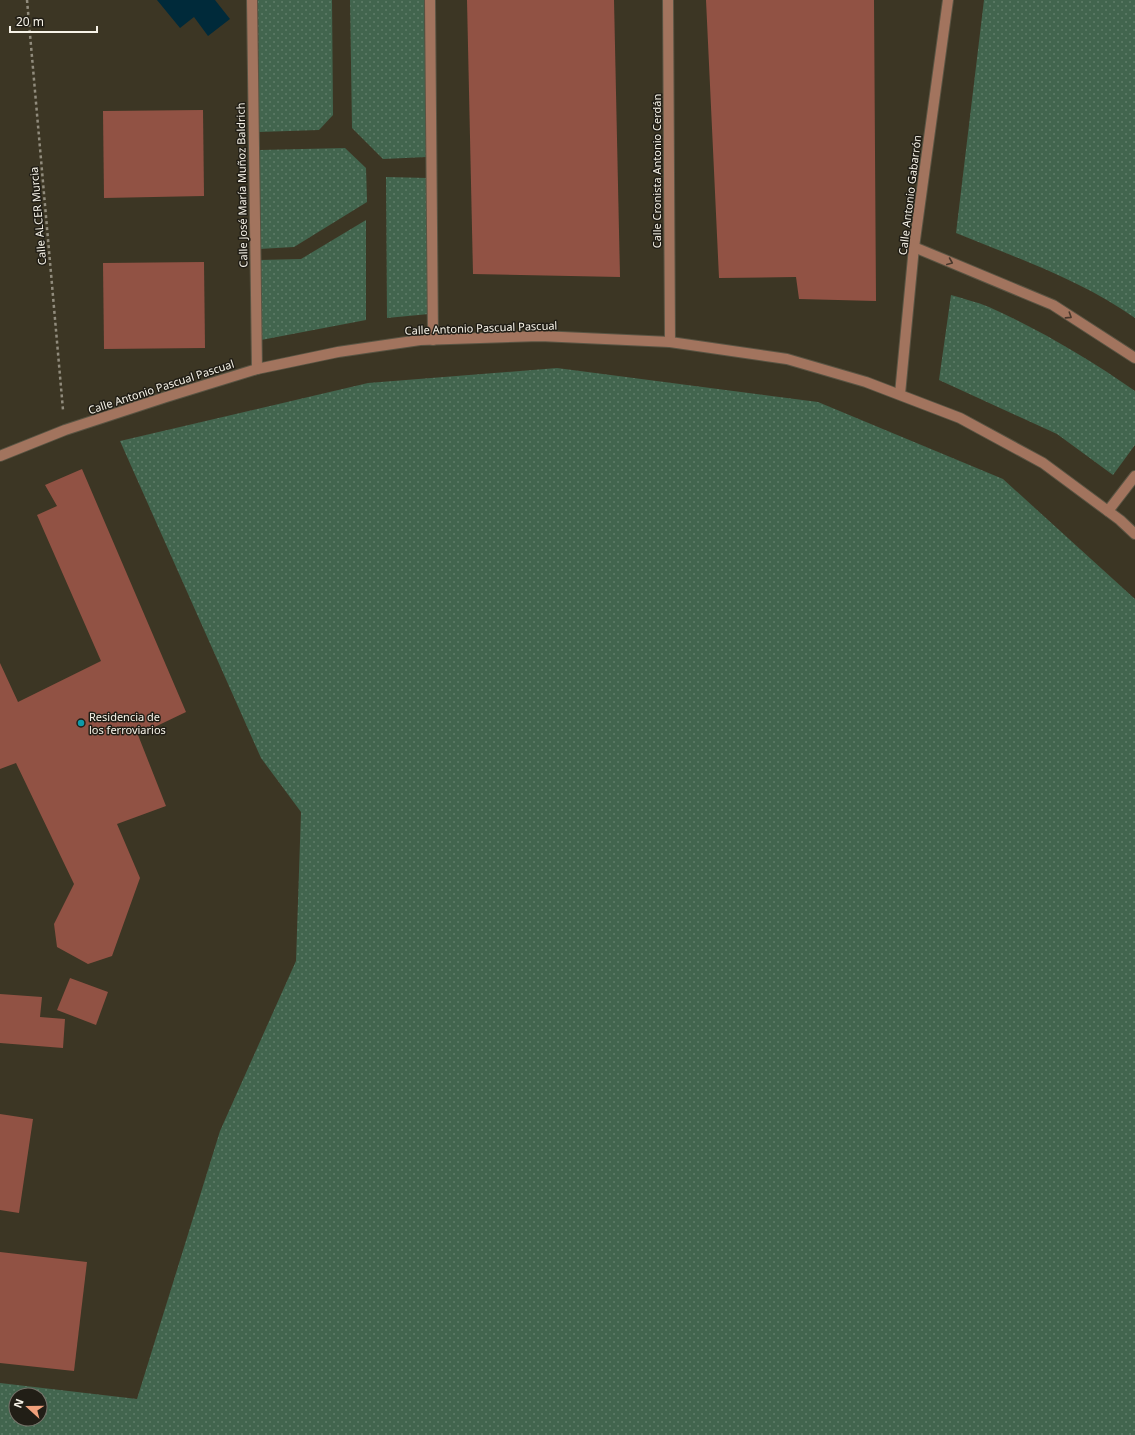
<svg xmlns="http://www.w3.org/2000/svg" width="1135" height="1435" viewBox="0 0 1135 1435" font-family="'Noto Sans',sans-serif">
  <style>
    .green { fill: url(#green-dots); fill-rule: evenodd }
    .water { fill: #002a3a }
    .building { fill: #915244 }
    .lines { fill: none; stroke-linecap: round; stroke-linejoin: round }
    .minor-casing { stroke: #5a5443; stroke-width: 12 }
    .path { stroke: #918c7d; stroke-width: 2.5; stroke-dasharray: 3 3; stroke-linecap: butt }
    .minor { stroke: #a2745e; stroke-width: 10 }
    .oneway { stroke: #48382c }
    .culture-dot { fill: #0f9aa8; stroke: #211e16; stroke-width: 1.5 }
    .labels { text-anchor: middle; stroke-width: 3; stroke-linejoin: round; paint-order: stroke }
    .street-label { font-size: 11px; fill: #f7f3e8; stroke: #211e16 }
    .poi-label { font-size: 11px; fill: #f7f3e8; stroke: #211e16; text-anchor: start }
  </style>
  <defs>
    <pattern id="green-dots" width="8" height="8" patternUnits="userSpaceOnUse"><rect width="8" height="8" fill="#42654e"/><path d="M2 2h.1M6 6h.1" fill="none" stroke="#5e7c68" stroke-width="1.8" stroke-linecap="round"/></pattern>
  </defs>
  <rect width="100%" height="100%" fill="#3c3624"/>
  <g class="green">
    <polygon points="258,0 332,0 333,115 319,130 259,132"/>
    <polygon points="350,0 424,0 427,157 383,159 352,128"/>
    <path d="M984 0H1135V318C1081 280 1017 258 956 233Z"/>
    <polygon points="345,148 366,168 367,202 294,247 259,249 260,150"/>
    <polygon points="386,177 428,178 429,314 387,318"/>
    <polygon points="366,220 366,320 261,340 259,260 301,259"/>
    <path d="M951 295C964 299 977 302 989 307 1040 330 1089 359 1135 391V445L1113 475 1057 434 939 380Z"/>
    <path d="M557 368 818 402 1003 479 1135 599V1435H0V1383L137 1399 220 1131 296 961 301 812 261 758 120 441 368 383ZM16 1395H40V1419H16Z"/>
  </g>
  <polygon class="water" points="157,0 215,0 230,19 208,36 194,17 180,28"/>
  <g class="building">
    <polygon points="467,0 614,0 620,277 473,274"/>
    <polygon points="706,0 874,0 876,301 799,299 796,277 719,278"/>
    <polygon points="203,110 204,196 104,198 103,111"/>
    <polygon points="204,262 205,348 104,349 103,263"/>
    <polygon points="82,469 186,712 138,735 166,806 117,824 140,878 112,956 88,964 57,947 54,924 74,884 16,763 0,769 0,663 18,702 101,661 37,515 57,506 45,485"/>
    <polygon points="70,978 108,992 96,1025 57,1010"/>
    <polygon points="0,994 42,997 40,1017 65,1019 63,1048 0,1043"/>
    <polygon points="0,1114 33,1119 19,1213 0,1210"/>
    <polygon points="0,1252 87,1262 74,1371 0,1363"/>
  </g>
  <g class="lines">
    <defs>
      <g id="minor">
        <polyline points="252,0 257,369"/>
        <polyline points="430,0 433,340"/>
        <polyline points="668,0 670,342"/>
        <polyline points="914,247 1053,305 1135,358"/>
        <polyline points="900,394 914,247 948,0"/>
        <polyline points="0,456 65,430 166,397 257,369 338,352 420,340 540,336 670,342 787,359 866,382 960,418 1043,463 1120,520 1135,534"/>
        <polyline points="1108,511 1135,476"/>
      </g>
    </defs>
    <use href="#minor" class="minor-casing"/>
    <polyline class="path" points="27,0 63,410"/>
    <use href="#minor" class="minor"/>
  </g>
  <defs><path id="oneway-chevron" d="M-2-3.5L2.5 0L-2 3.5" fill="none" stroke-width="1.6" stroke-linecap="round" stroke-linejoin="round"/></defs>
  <g class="oneway">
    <use href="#oneway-chevron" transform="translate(950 262) rotate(23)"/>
    <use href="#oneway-chevron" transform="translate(1069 316) rotate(33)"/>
  </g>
  <circle class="culture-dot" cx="81" cy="723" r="4"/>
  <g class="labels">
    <g class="street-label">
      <text transform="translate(657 171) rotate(-90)" y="4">Calle Cronista Antonio Cerdán</text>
      <text transform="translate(242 185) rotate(-91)" y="4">Calle José María Muñoz Baldrich</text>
      <text transform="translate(910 195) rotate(-83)" y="4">Calle Antonio Gabarrón</text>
      <text transform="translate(38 216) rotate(-95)" y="4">Calle ALCER Murcia</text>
      <text transform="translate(481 328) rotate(-2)" y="4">Calle Antonio Pascual Pascual</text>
      <text transform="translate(161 387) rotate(-18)" y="4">Calle Antonio Pascual Pascual</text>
    </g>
    <g class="poi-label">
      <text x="89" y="721">Residencia de<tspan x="89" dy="13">los ferroviarios</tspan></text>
    </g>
  </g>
  <g transform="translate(28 1407) rotate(291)"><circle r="19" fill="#211e16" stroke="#77736a"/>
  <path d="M0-3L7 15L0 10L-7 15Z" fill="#f1a17c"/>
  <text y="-6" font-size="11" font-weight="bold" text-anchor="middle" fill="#f7f3e8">N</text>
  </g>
  <path d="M10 26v6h87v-6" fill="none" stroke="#f7f3e8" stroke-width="2"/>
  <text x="16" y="26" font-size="12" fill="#f7f3e8" stroke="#211e16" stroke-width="3" paint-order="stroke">20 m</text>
</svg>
